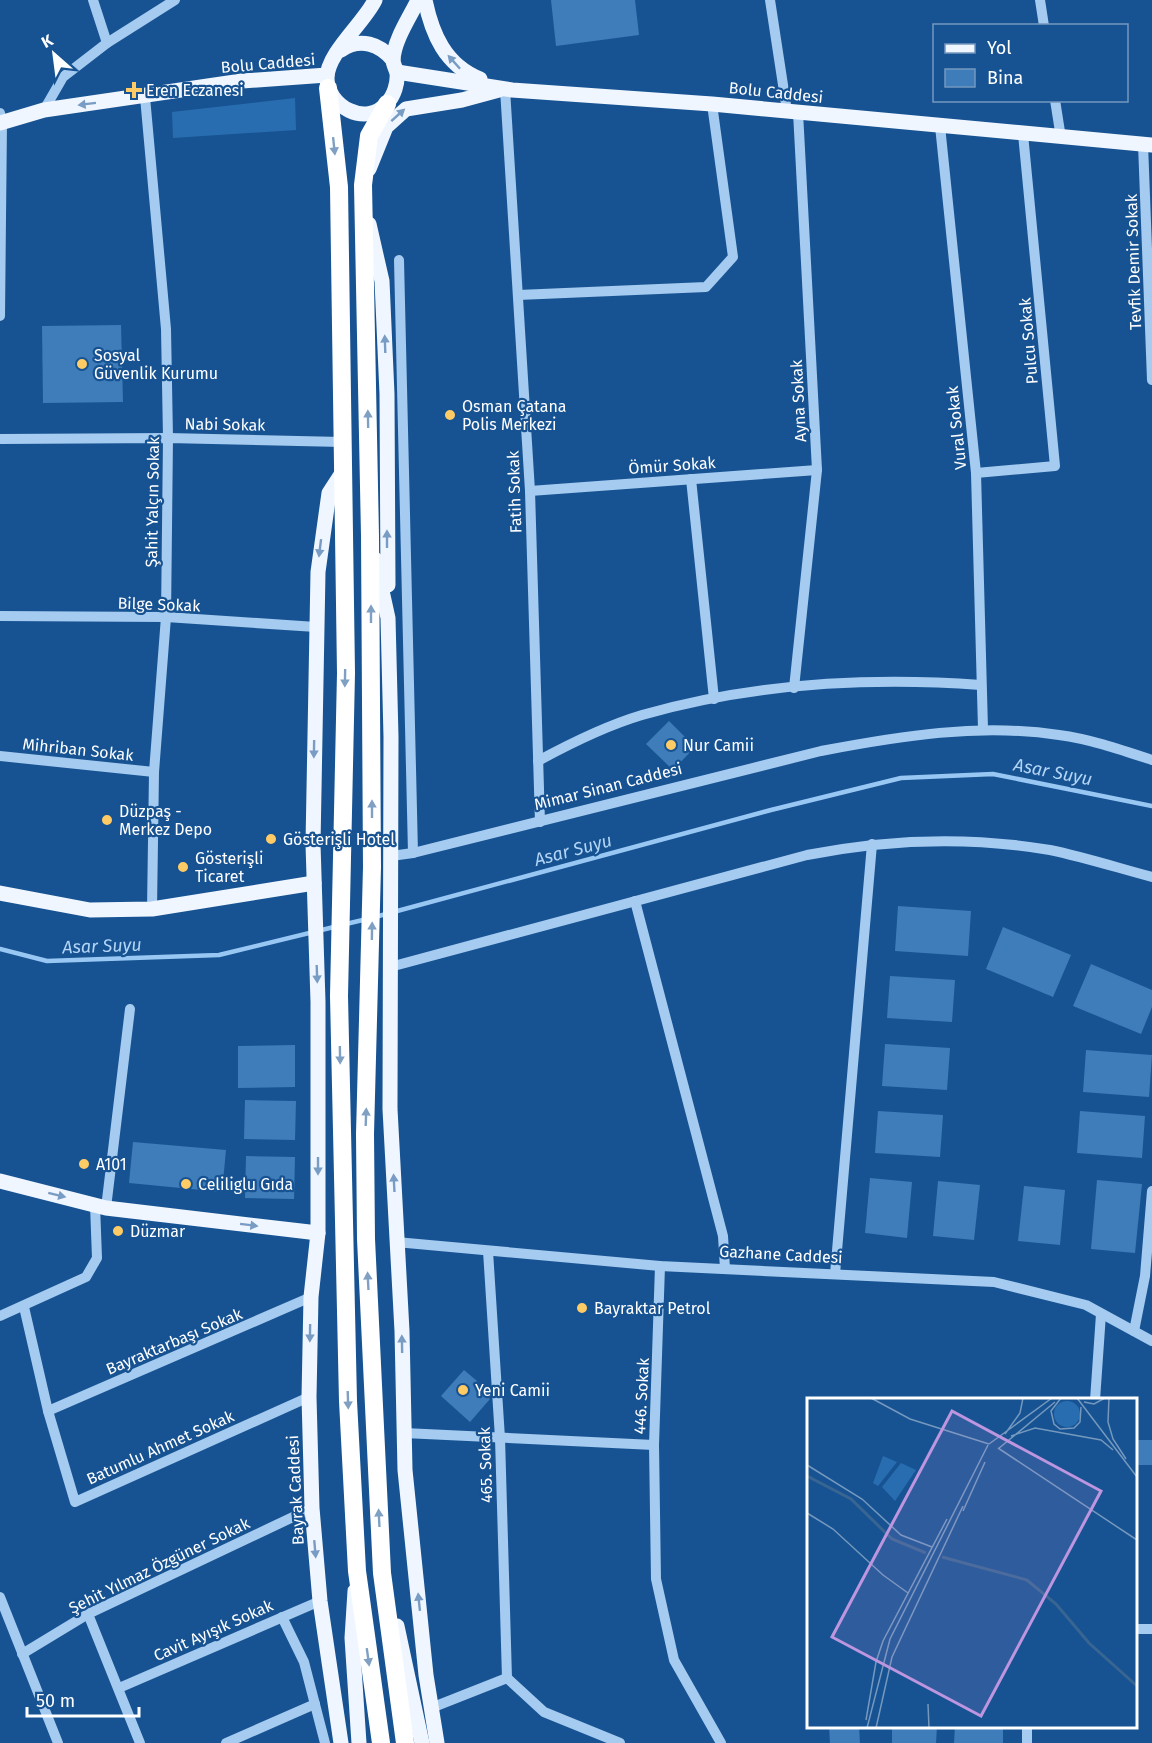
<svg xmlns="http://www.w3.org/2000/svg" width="1152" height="1743" viewBox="0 0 1152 1743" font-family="'Fira Sans',sans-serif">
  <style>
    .green { fill: #296db1 }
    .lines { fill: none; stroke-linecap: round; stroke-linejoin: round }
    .stream { stroke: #98c7f3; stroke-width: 4.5 }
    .building { fill: #3f7cba }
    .minor { stroke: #a5cbf0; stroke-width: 10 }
    .major { stroke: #eff6ff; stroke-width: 15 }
    .highway { stroke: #fff; stroke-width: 18 }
    .oneway { fill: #789cc3 }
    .oneway2 { fill: #7fa0c3 }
    .poi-dot { fill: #ffcb65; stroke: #175392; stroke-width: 2 }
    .labels { text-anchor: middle; stroke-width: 4.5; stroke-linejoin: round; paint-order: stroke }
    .street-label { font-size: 16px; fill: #fff; stroke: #175392 }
    .poi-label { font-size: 16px; fill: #fff; stroke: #175392; text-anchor: start }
    .water-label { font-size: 18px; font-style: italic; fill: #b2d5f7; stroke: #175392 }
    .inset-river { fill: none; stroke: #396592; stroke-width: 3 }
    .inset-road { fill: none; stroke: #7498be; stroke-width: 1.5 }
    .view { fill: #bd96df; fill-opacity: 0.15; stroke: #bd96df; stroke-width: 3 }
    .inset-edge { fill: none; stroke: #fff; stroke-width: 3 }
  </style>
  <rect width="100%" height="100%" fill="#175392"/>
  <polygon class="green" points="295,98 296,130 173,138 172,112"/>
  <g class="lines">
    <g class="stream">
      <polyline points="375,917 771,810 901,778 993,774 1152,806"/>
      <polyline points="346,924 367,919"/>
      <polyline points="0,949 47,961 219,955 338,926"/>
    </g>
  </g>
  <g class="building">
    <polygon points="551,0 635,0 639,35 556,46"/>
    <polygon points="121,325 123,402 43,403 42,326"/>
    <polygon points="669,721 695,747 673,770 646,744"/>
    <polygon points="898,906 971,911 968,956 895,951"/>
    <polygon points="1003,927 1071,955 1053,997 986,969"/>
    <polygon points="1091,964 1152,990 1152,1007 1141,1034 1073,1006"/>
    <polygon points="890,976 955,980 952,1022 887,1018"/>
    <polygon points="885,1044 950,1048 947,1090 882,1086"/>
    <polygon points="295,1045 295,1087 238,1088 238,1046"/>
    <polygon points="1086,1050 1152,1055 1149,1097 1083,1092"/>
    <polygon points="245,1100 296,1101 295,1140 244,1139"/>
    <polygon points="878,1111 943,1115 940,1157 875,1153"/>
    <polygon points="1080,1111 1145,1116 1142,1158 1077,1153"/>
    <polygon points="133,1142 226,1150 222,1192 129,1183"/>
    <polygon points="246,1156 295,1157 294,1199 245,1198"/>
    <polygon points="870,1178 912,1182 907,1238 865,1233"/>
    <polygon points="1097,1180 1142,1184 1135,1253 1091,1249"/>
    <polygon points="938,1181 980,1185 974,1240 933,1236"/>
    <polygon points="1024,1186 1065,1190 1060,1245 1018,1241"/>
    <polygon points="464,1370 477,1381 474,1385 490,1399 470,1422 441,1396"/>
    <rect x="1136" y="1440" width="16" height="25"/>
    <polygon points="829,1726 859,1726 860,1743 830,1743"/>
    <polygon points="892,1726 937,1726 936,1743 892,1743"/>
    <polygon points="955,1726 1003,1726 1003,1743 954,1743"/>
  </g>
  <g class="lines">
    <g class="minor">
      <polyline points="93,0 107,43"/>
      <polyline points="770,0 787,111"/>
      <polyline points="1040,0 1044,26"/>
      <polyline points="505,89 530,491 540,822"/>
      <polyline points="145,97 166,329 168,438 166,617 154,772 152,909"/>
      <polyline points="1055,100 1061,138"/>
      <polyline points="44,110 63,77 107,43 175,0"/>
      <polyline points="0,113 2,122 0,316"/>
      <polyline points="940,126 976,473 983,729"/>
      <polyline points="1143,144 1152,380"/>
      <polyline points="399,260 413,853"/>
      <polyline points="518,295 706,287 733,257 712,104"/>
      <polyline points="0,439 168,438 342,442"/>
      <polyline points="976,473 1055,466 1023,134"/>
      <polyline points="691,479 714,699"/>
      <polyline points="530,491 817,470"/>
      <polyline points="0,616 166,617 316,627"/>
      <polyline points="794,688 817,470 798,112"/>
      <polyline points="0,756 154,772"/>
      <path d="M538 761C571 743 605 726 642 715 750 684 869 677 981 685"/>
      <path d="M391 856 413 853 821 751C900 736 979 723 1059 735 1090 739 1122 750 1152 760"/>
      <polyline points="635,901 723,1236 725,1269"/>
      <path d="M390 967 807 855C888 839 968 836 1050 850 1084 857 1118 868 1152 877"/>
      <polyline points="106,1208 130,1009"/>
      <polyline points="396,1242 660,1266 994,1282 1086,1305 1152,1341"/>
      <polyline points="488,1251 500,1438 507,1678"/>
      <polyline points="660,1266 654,1445 656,1579 674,1660 721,1743"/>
      <polyline points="835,1274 872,844"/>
      <polyline points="24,1307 48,1411 75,1502 309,1397"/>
      <polyline points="0,1316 86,1277 97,1258 95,1205"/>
      <polyline points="1134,1331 1145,1276 1152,1191"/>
      <polyline points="1095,1400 1101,1314"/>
      <polyline points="48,1411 311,1297"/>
      <polyline points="404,1433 654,1445"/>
      <polyline points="0,1597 58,1743"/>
      <polyline points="88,1614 140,1743"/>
      <polyline points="282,1617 304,1662 325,1743"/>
      <polyline points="1136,1629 1152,1629"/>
      <polyline points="22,1654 88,1614 312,1508"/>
      <polyline points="507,1678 544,1712 620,1743"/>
      <polyline points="119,1688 320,1601"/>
      <polyline points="431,1708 507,1678"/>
      <polyline points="226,1743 315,1704"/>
      <polyline points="1027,1743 1027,1726"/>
    </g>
    <g class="major">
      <path d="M375 0C364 23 327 53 327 78 327 106 366 128 387 103 394 96 398 83 397 73 396 69 393 64 393 60 394 40 410 17 418 0"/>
      <path d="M425 0C432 34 445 65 480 79"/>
      <path d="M341 50C360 37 380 44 393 60"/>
      <polyline points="397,72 512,90 712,104 1152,145"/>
      <polyline points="0,123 44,110 242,81 327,75"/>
      <polyline points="369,169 386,127 406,109 462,100 499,90"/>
      <polyline points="369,224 382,281 387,394 388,585"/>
      <polyline points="375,559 388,618 391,737 390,1109 402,1331 405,1470 426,1675 437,1743"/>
      <polyline points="0,893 90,910 152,909 314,883"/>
      <polyline points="0,1181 106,1208 318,1233"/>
      <polyline points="355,1591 352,1638 359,1743"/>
      <polyline points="397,1626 422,1743"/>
      <polyline points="341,1743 320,1601 312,1508 309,1397 311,1297 318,1233 318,1002 313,844 318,572 329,493 342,473"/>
    </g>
    <g class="highway">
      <polyline points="328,88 339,187 346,673 339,996 348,1401 357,1571 381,1743"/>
      <polyline points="387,104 369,136 363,185 370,536 372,867 365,1134 366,1239 382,1573 405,1743"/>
    </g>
  </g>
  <defs><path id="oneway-solid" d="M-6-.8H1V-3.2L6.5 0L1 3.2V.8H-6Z" transform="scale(1.5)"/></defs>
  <g class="oneway">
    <use href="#oneway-solid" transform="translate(454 62) rotate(-132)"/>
    <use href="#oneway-solid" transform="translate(87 104) rotate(173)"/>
    <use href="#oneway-solid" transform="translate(398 115) rotate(-42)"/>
    <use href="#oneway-solid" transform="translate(385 344) rotate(-92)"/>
    <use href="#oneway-solid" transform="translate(387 539) rotate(-90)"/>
    <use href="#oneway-solid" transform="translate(320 548) rotate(97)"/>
    <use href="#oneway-solid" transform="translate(314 749) rotate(91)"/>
    <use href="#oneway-solid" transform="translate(317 974) rotate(88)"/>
    <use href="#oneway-solid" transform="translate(318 1166) rotate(90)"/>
    <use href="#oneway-solid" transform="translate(394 1183) rotate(-93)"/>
    <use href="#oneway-solid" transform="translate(57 1195) rotate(14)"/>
    <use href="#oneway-solid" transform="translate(249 1225) rotate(7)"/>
    <use href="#oneway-solid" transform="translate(310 1333) rotate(91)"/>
    <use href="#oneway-solid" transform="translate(402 1344) rotate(-91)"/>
    <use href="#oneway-solid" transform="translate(315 1549) rotate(85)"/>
    <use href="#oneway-solid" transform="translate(419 1602) rotate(-96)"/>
  </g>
  <g class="oneway2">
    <use href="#oneway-solid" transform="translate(334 146) rotate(84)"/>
    <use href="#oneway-solid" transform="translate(368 419) rotate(-91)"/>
    <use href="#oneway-solid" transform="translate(371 614) rotate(-90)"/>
    <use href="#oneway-solid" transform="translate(345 678) rotate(91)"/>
    <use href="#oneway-solid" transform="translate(372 809) rotate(-90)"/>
    <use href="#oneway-solid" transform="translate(372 931) rotate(-89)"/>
    <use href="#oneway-solid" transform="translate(340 1055) rotate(89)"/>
    <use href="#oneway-solid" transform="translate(366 1117) rotate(-88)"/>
    <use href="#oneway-solid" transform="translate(368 1281) rotate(-93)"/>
    <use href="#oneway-solid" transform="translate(348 1400) rotate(88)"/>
    <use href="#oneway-solid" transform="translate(379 1518) rotate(-93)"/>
    <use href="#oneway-solid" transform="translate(368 1657) rotate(82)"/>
  </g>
  <g class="poi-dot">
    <path d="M131 81h6v6h6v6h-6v6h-6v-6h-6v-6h6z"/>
    <circle cx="82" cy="364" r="6"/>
    <circle cx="450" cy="415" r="6"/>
    <circle cx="671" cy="745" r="6"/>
    <circle cx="107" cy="820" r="6"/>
    <circle cx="271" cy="839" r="6"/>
    <circle cx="183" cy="867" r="6"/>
    <circle cx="84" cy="1164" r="6"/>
    <circle cx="186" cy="1184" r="6"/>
    <circle cx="118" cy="1231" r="6"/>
    <circle cx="582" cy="1308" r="6"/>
    <circle cx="463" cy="1390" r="6"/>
  </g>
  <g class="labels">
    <g class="street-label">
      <text transform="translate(268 63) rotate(-5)" y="6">Bolu Caddesi</text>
      <text transform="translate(776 92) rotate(6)" y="6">Bolu Caddesi</text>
      <text transform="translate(1133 262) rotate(-92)" y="6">Tevfik Demir Sokak</text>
      <text transform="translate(1028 341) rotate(-95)" y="6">Pulcu Sokak</text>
      <text transform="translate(798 401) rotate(-93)" y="6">Ayna Sokak</text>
      <text transform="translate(225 424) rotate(1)" y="6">Nabi Sokak</text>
      <text transform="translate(956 428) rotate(-96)" y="6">Vural Sokak</text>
      <text transform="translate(672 465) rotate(-4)" y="6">Ömür Sokak</text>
      <text transform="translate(514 492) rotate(-92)" y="6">Fatih Sokak</text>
      <text transform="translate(152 502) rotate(-89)" y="6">Şahit Yalçın Sokak</text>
      <text transform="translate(159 604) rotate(2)" y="6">Bilge Sokak</text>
      <text transform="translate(78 749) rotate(6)" y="6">Mihriban Sokak</text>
      <text transform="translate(608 786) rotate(-14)" y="6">Mimar Sinan Caddesi</text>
      <text transform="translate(781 1254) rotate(3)" y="6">Gazhane Caddesi</text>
      <text transform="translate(174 1341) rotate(-23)" y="6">Bayraktarbaşı Sokak</text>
      <text transform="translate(641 1396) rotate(-87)" y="6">446. Sokak</text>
      <text transform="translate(160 1447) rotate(-24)" y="6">Batumlu Ahmet Sokak</text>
      <text transform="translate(485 1465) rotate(-92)" y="6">465. Sokak</text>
      <text transform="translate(295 1490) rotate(-93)" y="6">Bayrak Caddesi</text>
      <text transform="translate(159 1565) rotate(-26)" y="6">Şehit Yılmaz Özgüner Sokak</text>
      <text transform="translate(213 1630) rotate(-24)" y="6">Cavit Ayışık Sokak</text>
    </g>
    <g class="poi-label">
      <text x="146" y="96">Eren Eczanesi</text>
      <text x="94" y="361">Sosyal<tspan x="94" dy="18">Güvenlik Kurumu</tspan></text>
      <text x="462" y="412">Osman Çatana<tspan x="462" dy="18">Polis Merkezi</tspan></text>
      <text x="683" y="751">Nur Camii</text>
      <text x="119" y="817">Düzpaş -<tspan x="119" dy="18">Merkez Depo</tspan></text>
      <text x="283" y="845">Gösterişli Hotel</text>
      <text x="195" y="864">Gösterişli<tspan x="195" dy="18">Ticaret</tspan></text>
      <text x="96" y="1170">A101</text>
      <text x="198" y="1190">Celiliglu Gıda</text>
      <text x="130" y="1237">Düzmar</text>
      <text x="594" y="1314">Bayraktar Petrol</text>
      <text x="475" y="1396">Yeni Camii</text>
    </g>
    <g class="water-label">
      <text transform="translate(1053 772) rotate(11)" y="6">Asar Suyu</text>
      <text transform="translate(573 850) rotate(-15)" y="6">Asar Suyu</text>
      <text transform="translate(102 946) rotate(-2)" y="6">Asar Suyu</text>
    </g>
  </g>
  <g transform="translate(807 1398)">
    <rect width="330" height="330" fill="#175392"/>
    <path d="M247 16a13 13 0 1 1 26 0a13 13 0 1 1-26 0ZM76 58 90 64 71 88 66 85ZM94 65 109 72 88 103 75 89Z" fill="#296db1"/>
    <path class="inset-river" d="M0 78 44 101 85 141 119 155M135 159 220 182 249 206 282 245 330 288"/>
    <path class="inset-road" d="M64 0 103 21 182 46M254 0 244 13 247 26 253 31 267 30 273 24 274 9M270 0 330 79M302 0 301 24 306 41 319 61M277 4 287 6 298 0M198 36 213 15 216 0M204 38 228 30 294 42 306 52M182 46 245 0M191 50 330 142M191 51 248 4M0 67 55 101 94 137 125 149M156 113 178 64M0 115 26 131 76 177 101 195M121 306 122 330M59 322 69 264 76 243 140 121M60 330 83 241 181 47M69 330 85 259 156 108"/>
    <path class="view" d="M145 13 294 93 174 318 25 239Z"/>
    <rect width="330" height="330" class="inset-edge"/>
  </g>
  <rect x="933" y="24" width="195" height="78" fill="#175392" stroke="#7498be" stroke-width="1.5"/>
  <rect x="945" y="44" width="30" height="9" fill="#eff6ff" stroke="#7498be" stroke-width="1.5"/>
  <text x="987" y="54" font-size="18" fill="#ffffff">Yol</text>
  <rect x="945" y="69" width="30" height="18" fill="#3f7cba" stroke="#7498be" stroke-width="1.5"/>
  <text x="987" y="84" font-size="18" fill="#ffffff">Bina</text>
  <g transform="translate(54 54) rotate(332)" stroke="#175392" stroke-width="4.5" paint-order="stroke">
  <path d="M0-4.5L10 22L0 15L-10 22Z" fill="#ffffff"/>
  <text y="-9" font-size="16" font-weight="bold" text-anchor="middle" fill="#ffffff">K</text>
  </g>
  <path d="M27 1707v9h112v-9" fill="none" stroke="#ffffff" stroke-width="3"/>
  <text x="36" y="1707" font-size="18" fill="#ffffff" stroke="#175392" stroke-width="4.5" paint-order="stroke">50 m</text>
</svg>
